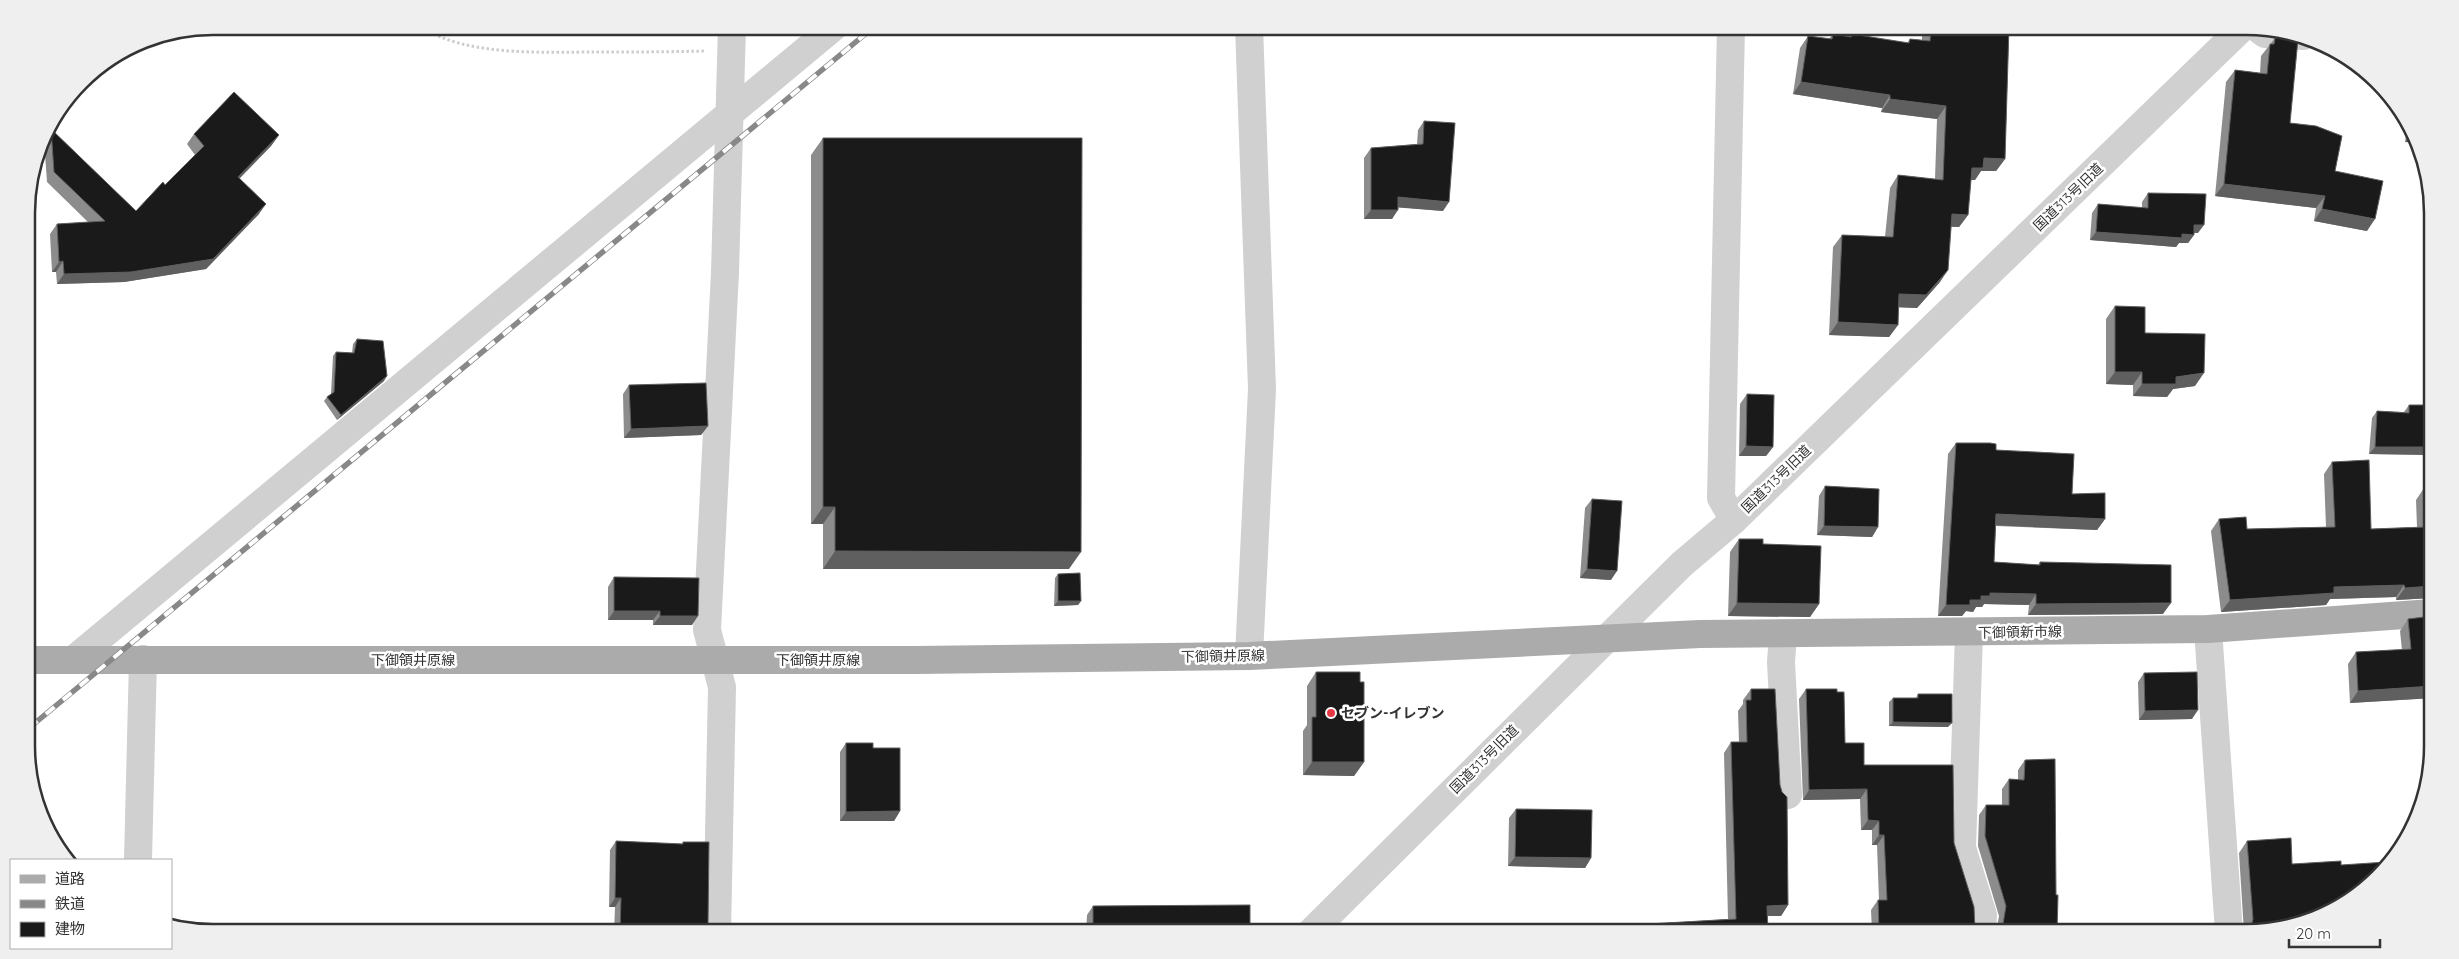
<svg xmlns="http://www.w3.org/2000/svg" width="2459" height="959" viewBox="0 0 2459 959" font-family="Quicksand,'Noto Sans JP',sans-serif">
  <style>
    .lines { fill: none; stroke-linecap: round; stroke-linejoin: round }
    .path { stroke: #cdcdcd; stroke-width: 3; stroke-dasharray: 2.5 2.5; stroke-linecap: butt }
    .minor { stroke: #d0d0d0; stroke-width: 28 }
    .major { stroke: #ababab; stroke-width: 28 }
    .rail-casing { stroke: #888; stroke-width: 5.5 }
    .rail { stroke: #fff; stroke-width: 4; stroke-dasharray: 11; stroke-linecap: butt }
    .wall { fill: #8c8c8c }
    .shaded-wall { fill: #5f5f5f }
    .building { fill: #1a1a1a; stroke: #5f5f5f }
    .poi-dot { fill: #e63946; stroke: #fff; stroke-width: 2 }
    .labels { text-anchor: middle; stroke-width: 5; stroke-linejoin: round; paint-order: stroke }
    .street-label { font-size: 14px; fill: #333; stroke: #fff }
    .poi-label { font-size: 14px; font-weight: bold; fill: #333; stroke: #fff; text-anchor: start }
    .rim { fill: none; stroke: #333; stroke-width: 2.5 }
  </style>
  <rect width="100%" height="100%" fill="#fff"/>
  <g class="lines">
    <path class="path" d="M421 26C463 57 546 52 596 52 632 52 668 52 704 51"/>
    <g class="minor">
      <polyline points="1249,26 1262,389 1249,656"/>
      <polyline points="1731,26 1721,498 1734,520"/>
      <polyline points="2257,28 2265,34 2303,36"/>
      <polyline points="2208,629 2229,932"/>
      <polyline points="1969,633 1962,848 1983,915 1982,932"/>
      <polyline points="1783,635 1781,662 1788,795"/>
      <polyline points="73,660 835,26"/>
      <polyline points="138,860 143,659"/>
      <polyline points="717,933 722,687 707,630 725,272 732,26"/>
      <polyline points="1310,933 1682,564 1734,520 2244,26"/>
    </g>
    <polyline class="major" points="29,660 916,660 1249,656 1700,634 2208,629 2432,613"/>
    <defs>
      <polyline id="rail" points="29,728 875,26"/>
    </defs>
    <use href="#rail" class="rail-casing"/>
    <use href="#rail" class="rail"/>
  </g>
  <g class="wall">
    <polygon points="1922,26 2088,26 2086,29 2009,29 2005,159 1996,171 1981,171 1975,180 1971,180 1968,215 1959,227 1951,227 1940,282 1917,308 1898,307 1898,325 1889,337 1829,335 1833,247 1842,235 1885,237 1890,188 1898,175 1935,179 1937,119 1881,112 1882,108 1793,94 1800,48 1808,36 1829,39 1833,34 1850,36 1852,34 1907,43 1910,39 1922,40"/>
    <polygon points="2275,38 2290,123 2335,171 2367,231 2314,221 2316,208 2215,196 2226,82 2235,70 2260,73 2261,56"/>
    <polygon points="1424,121 1443,211 1398,207 1392,219 1364,219 1364,158 1371,148 1417,144 1418,130"/>
    <polygon points="2408,121 2414,131 2405,142"/>
    <polygon points="51,129 136,211 165,185 195,155 187,144 194,134 279,135 271,146 240,178 259,214 206,269 124,282 57,284 56,272 52,272 50,234 57,224 88,222 47,182 44,140"/>
    <polygon points="823,138 1069,569 823,569 823,524 811,524 811,155"/>
    <polygon points="2148,193 2198,233 2194,233 2194,235 2188,243 2179,243 2176,247 2090,240 2092,213 2098,204 2142,208 2142,202"/>
    <polygon points="2115,306 2195,386 2173,389 2167,397 2133,396 2133,385 2106,384 2106,319"/>
    <polygon points="357,339 384,381 337,420 324,401 327,397 331,394 333,356 336,352 352,353 353,344"/>
    <polygon points="629,385 708,426 701,435 624,438 623,394"/>
    <polygon points="1747,394 1773,447 1766,456 1739,456 1740,404"/>
    <polygon points="2409,405 2432,405 2432,455 2369,454 2372,418 2377,411 2404,412"/>
    <polygon points="1956,443 1996,450 2072,494 2105,519 2097,530 1996,526 1994,562 2038,565 2040,562 2163,614 2028,615 2029,605 1984,604 1982,607 1976,607 1973,612 1966,611 1962,616 1938,616 1948,454"/>
    <polygon points="2332,462 2371,529 2417,527 2416,500 2424,488 2432,487 2432,598 2396,600 2396,597 2330,599 2326,605 2221,612 2211,531 2219,519 2247,529 2326,527 2324,474"/>
    <polygon points="1825,486 1878,527 1872,537 1817,535 1819,496"/>
    <polygon points="1592,499 1611,580 1580,578 1585,508"/>
    <polygon points="1739,539 1763,544 1819,604 1810,617 1728,616 1730,552"/>
    <polygon points="1058,574 1081,601 1078,605 1054,606 1055,578"/>
    <polygon points="614,577 692,625 653,625 653,620 608,620 608,587"/>
    <polygon points="2408,619 2433,698 2350,703 2348,664 2356,652 2402,650 2400,631"/>
    <polygon points="1316,672 1364,762 1354,776 1303,775 1303,731 1307,725 1307,686"/>
    <polygon points="2144,673 2192,719 2139,720 2138,682"/>
    <polygon points="1751,689 1780,785 1788,905 1781,916 1767,916 1768,932 1641,932 1648,924 1728,919 1724,753 1731,742 1739,742 1738,711 1743,704 1743,700"/>
    <polygon points="1806,689 1837,692 1845,743 1864,765 1954,843 1975,929 1978,932 1872,932 1871,910 1878,900 1879,900 1877,845 1872,845 1872,830 1861,830 1860,799 1803,800 1799,699"/>
    <polygon points="1918,694 1948,727 1889,726 1889,702 1893,698 1916,698"/>
    <polygon points="846,743 873,748 900,811 894,821 840,821 840,752"/>
    <polygon points="2025,760 2056,895 2057,932 1996,932 1999,916 1978,846 1979,815 1986,805 2002,805 2002,789 2009,779 2018,780 2018,770"/>
    <polygon points="1516,809 1591,858 1585,868 1508,866 1509,818"/>
    <polygon points="616,841 682,844 683,842 709,931 711,933 614,933 615,907 609,907 610,850"/>
    <polygon points="2247,841 2292,864 2341,865 2258,932 2244,932 2239,853"/>
    <polygon points="1093,906 1250,933 1086,933 1087,915"/>
  </g>
  <g class="shaded-wall">
    <polygon points="2003,26 2088,26 2086,29 2001,29"/>
    <polygon points="1801,82 1890,95 1882,108 1793,94"/>
    <polygon points="1890,99 1946,106 1937,119 1881,112"/>
    <polygon points="2413,130 2417,143 2405,142"/>
    <polygon points="279,135 271,146 231,187 238,177"/>
    <polygon points="1984,158 2005,159 1996,171 1981,171 1975,180 1964,180 1972,168"/>
    <polygon points="2224,184 2325,196 2316,208 2215,196"/>
    <polygon points="1398,197 1449,202 1443,211 1392,207"/>
    <polygon points="266,204 259,214 206,269 124,282 57,284 64,274"/>
    <polygon points="2322,209 2375,219 2367,231 2314,221"/>
    <polygon points="1371,210 1398,210 1392,219 1364,219"/>
    <polygon points="1952,214 1968,215 1959,227 1944,226"/>
    <polygon points="2194,225 2204,225 2198,233 2189,233"/>
    <polygon points="2096,232 2182,234 2194,235 2188,243 2179,243 2176,247 2090,240"/>
    <polygon points="63,261 56,272 52,272 59,262"/>
    <polygon points="1948,270 1940,282 1917,308 1890,307 1899,294"/>
    <polygon points="1838,322 1898,325 1889,337 1829,335"/>
    <polygon points="2115,372 2142,372 2133,385 2106,384"/>
    <polygon points="2204,373 2195,386 2173,389 2167,397 2133,396 2142,384 2176,377"/>
    <polygon points="387,376 384,381 337,420 341,415"/>
    <polygon points="708,426 701,435 624,438 631,429"/>
    <polygon points="1746,446 1773,447 1766,456 1739,456"/>
    <polygon points="2375,447 2432,447 2432,455 2369,454"/>
    <polygon points="823,507 835,507 823,524 811,524"/>
    <polygon points="1996,514 2105,519 2097,530 1989,525"/>
    <polygon points="1824,526 1878,527 1872,537 1817,535"/>
    <polygon points="835,551 1081,552 1069,569 823,569"/>
    <polygon points="1587,569 1617,571 1611,580 1580,578"/>
    <polygon points="2404,585 2396,597 2330,599 2326,605 2221,612 2230,600 2334,587"/>
    <polygon points="2432,586 2432,598 2396,600 2405,588"/>
    <polygon points="1990,593 2036,594 2029,605 1984,604 1982,607 1976,607 1973,612 1966,611 1962,616 1938,616 1946,605 1970,600"/>
    <polygon points="1058,601 1081,601 1078,605 1054,606"/>
    <polygon points="1737,603 1819,604 1810,617 1728,616"/>
    <polygon points="2171,603 2163,614 2028,615 2036,604"/>
    <polygon points="614,611 660,611 653,620 608,620"/>
    <polygon points="660,616 698,616 692,625 653,625"/>
    <polygon points="2433,686 2433,698 2350,703 2358,691"/>
    <polygon points="2198,710 2192,719 2139,720 2145,711"/>
    <polygon points="1893,722 1952,723 1948,727 1889,726"/>
    <polygon points="1312,762 1364,762 1354,776 1303,775"/>
    <polygon points="1867,789 1860,799 1803,800 1809,790"/>
    <polygon points="900,811 894,821 840,821 846,812"/>
    <polygon points="1868,820 1879,821 1872,830 1861,830"/>
    <polygon points="1879,835 1884,835 1877,845 1872,845"/>
    <polygon points="1515,857 1591,858 1585,868 1508,866"/>
    <polygon points="615,898 621,898 615,907 609,907"/>
    <polygon points="1788,905 1781,916 1759,916 1767,906"/>
  </g>
  <g class="building">
    <polygon points="1931,26 2009,26 2005,159 1984,158 1983,168 1972,168 1968,215 1952,214 1948,270 1926,295 1899,294 1898,325 1838,322 1842,235 1893,237 1898,175 1943,180 1946,106 1890,99 1890,95 1801,82 1808,36 1832,39 1833,34 1851,37 1852,34 1909,43 1910,39 1930,41"/>
    <polygon points="2275,38 2298,39 2290,123 2316,126 2342,136 2335,171 2383,181 2375,219 2322,209 2325,196 2224,184 2235,70 2267,74 2270,44 2274,44"/>
    <polygon points="234,92 279,135 238,177 266,204 213,259 131,272 64,274 63,261 59,262 57,224 105,221 54,172 51,129 136,211 163,182 165,185 204,146 194,134"/>
    <polygon points="1424,121 1455,123 1449,202 1398,197 1398,210 1371,210 1371,148 1423,144"/>
    <polygon points="823,138 1082,138 1081,552 835,551 835,507 823,507"/>
    <polygon points="2148,193 2206,194 2204,225 2194,225 2194,235 2182,234 2182,238 2096,232 2098,204 2148,208"/>
    <polygon points="2115,306 2145,307 2145,333 2205,334 2204,373 2176,377 2176,384 2142,384 2142,372 2115,372"/>
    <polygon points="357,339 383,341 387,376 341,415 327,397 334,392 336,352 354,353"/>
    <polygon points="706,383 708,426 631,429 629,385"/>
    <polygon points="1747,394 1774,395 1773,447 1746,446"/>
    <polygon points="2409,405 2432,405 2432,447 2375,447 2377,411 2409,413"/>
    <polygon points="1956,443 1990,443 1996,444 1996,450 2074,454 2072,494 2105,493 2105,519 1996,514 1994,562 2040,565 2040,562 2171,565 2171,603 2036,604 2036,594 1990,593 1990,596 1981,596 1981,600 1970,600 1970,605 1946,605"/>
    <polygon points="2369,460 2371,529 2426,527 2424,488 2432,487 2432,586 2405,588 2404,585 2334,587 2334,593 2230,600 2219,519 2246,517 2247,529 2335,527 2332,462"/>
    <polygon points="1825,486 1879,489 1878,527 1824,526"/>
    <polygon points="1592,499 1622,501 1617,571 1587,569"/>
    <polygon points="1739,539 1763,539 1763,544 1821,546 1819,604 1737,603"/>
    <polygon points="1080,573 1081,601 1058,601 1058,574"/>
    <polygon points="614,577 699,578 698,616 660,616 660,611 614,611"/>
    <polygon points="2432,616 2433,686 2358,691 2356,652 2411,649 2408,619"/>
    <polygon points="1316,672 1360,672 1360,682 1364,682 1364,762 1312,762 1312,717 1316,717"/>
    <polygon points="2197,672 2198,710 2145,711 2144,673"/>
    <polygon points="1751,689 1775,689 1780,785 1782,792 1787,797 1788,905 1767,906 1768,932 1643,932 1643,931 1648,931 1648,924 1736,919 1731,742 1747,742 1746,700 1751,700"/>
    <polygon points="1806,689 1837,689 1837,692 1844,692 1845,743 1864,743 1864,765 1953,765 1954,843 1974,907 1975,929 1978,932 1879,932 1878,900 1887,900 1884,835 1879,835 1879,821 1868,820 1867,789 1809,790"/>
    <polygon points="1918,694 1952,694 1952,723 1893,722 1893,698 1918,698"/>
    <polygon points="846,743 873,743 873,748 900,748 900,811 846,812"/>
    <polygon points="2055,759 2056,895 2058,895 2057,932 2000,932 2002,930 2006,906 1985,836 1986,805 2009,805 2009,779 2024,780 2025,760"/>
    <polygon points="1516,809 1592,810 1591,858 1515,857"/>
    <polygon points="2291,838 2292,864 2341,861 2341,865 2387,862 2387,867 2360,894 2306,923 2258,932 2247,932 2251,927 2253,919 2247,841"/>
    <polygon points="616,841 683,844 683,842 709,842 708,924 709,931 711,933 620,933 621,898 615,898"/>
    <polygon points="1250,905 1250,933 1093,933 1093,906"/>
  </g>
  <circle class="poi-dot" cx="1331" cy="713" r="5"/>
  <g class="labels">
    <g class="street-label">
      <text transform="translate(2068 197) rotate(-44)" y="5">国道313号旧道</text>
      <text transform="translate(1776 479) rotate(-44)" y="5">国道313号旧道</text>
      <text transform="translate(2020 632) rotate(-1)" y="5">下御領新市線</text>
      <text transform="translate(1223 656) rotate(-1)" y="5">下御領井原線</text>
      <text x="413" y="665">下御領井原線</text>
      <text x="818" y="665">下御領井原線</text>
      <text transform="translate(1484 759) rotate(-45)" y="5">国道313号旧道</text>
    </g>
    <g class="poi-label">
      <text x="1341" y="718">セブン-イレブン</text>
    </g>
  </g>
  <path d="M0 0H2459V959H0ZM213 35H2246A178 178 0 0 1 2424 213V746A178 178 0 0 1 2246 924H213A178 178 0 0 1 35 746V213A178 178 0 0 1 213 35Z" fill="#efefef" fill-rule="evenodd"/>
  <path class="rim" d="M213 35H2246A178 178 0 0 1 2424 213V746A178 178 0 0 1 2246 924H213A178 178 0 0 1 35 746V213A178 178 0 0 1 213 35Z"/>
  <rect x="10" y="859" width="162" height="90" fill="#ffffff" stroke="#adadad"/>
  <rect x="20" y="875" width="25" height="8" fill="#ababab" stroke="#adadad"/>
  <text x="55" y="884" font-size="15" fill="#333333">道路</text>
  <rect x="20" y="900" width="25" height="8" fill="#888888" stroke="#adadad"/>
  <text x="55" y="909" font-size="15" fill="#333333">鉄道</text>
  <rect x="20" y="922" width="25" height="15" fill="#1a1a1a" stroke="#adadad"/>
  <text x="55" y="934" font-size="15" fill="#333333">建物</text>
  <path d="M2289 939v8h91v-8" fill="none" stroke="#333333" stroke-width="2.5"/>
  <text x="2296" y="939" font-size="15" fill="#333333" stroke="#ffffff" stroke-width="4" paint-order="stroke">20 m</text>
</svg>
